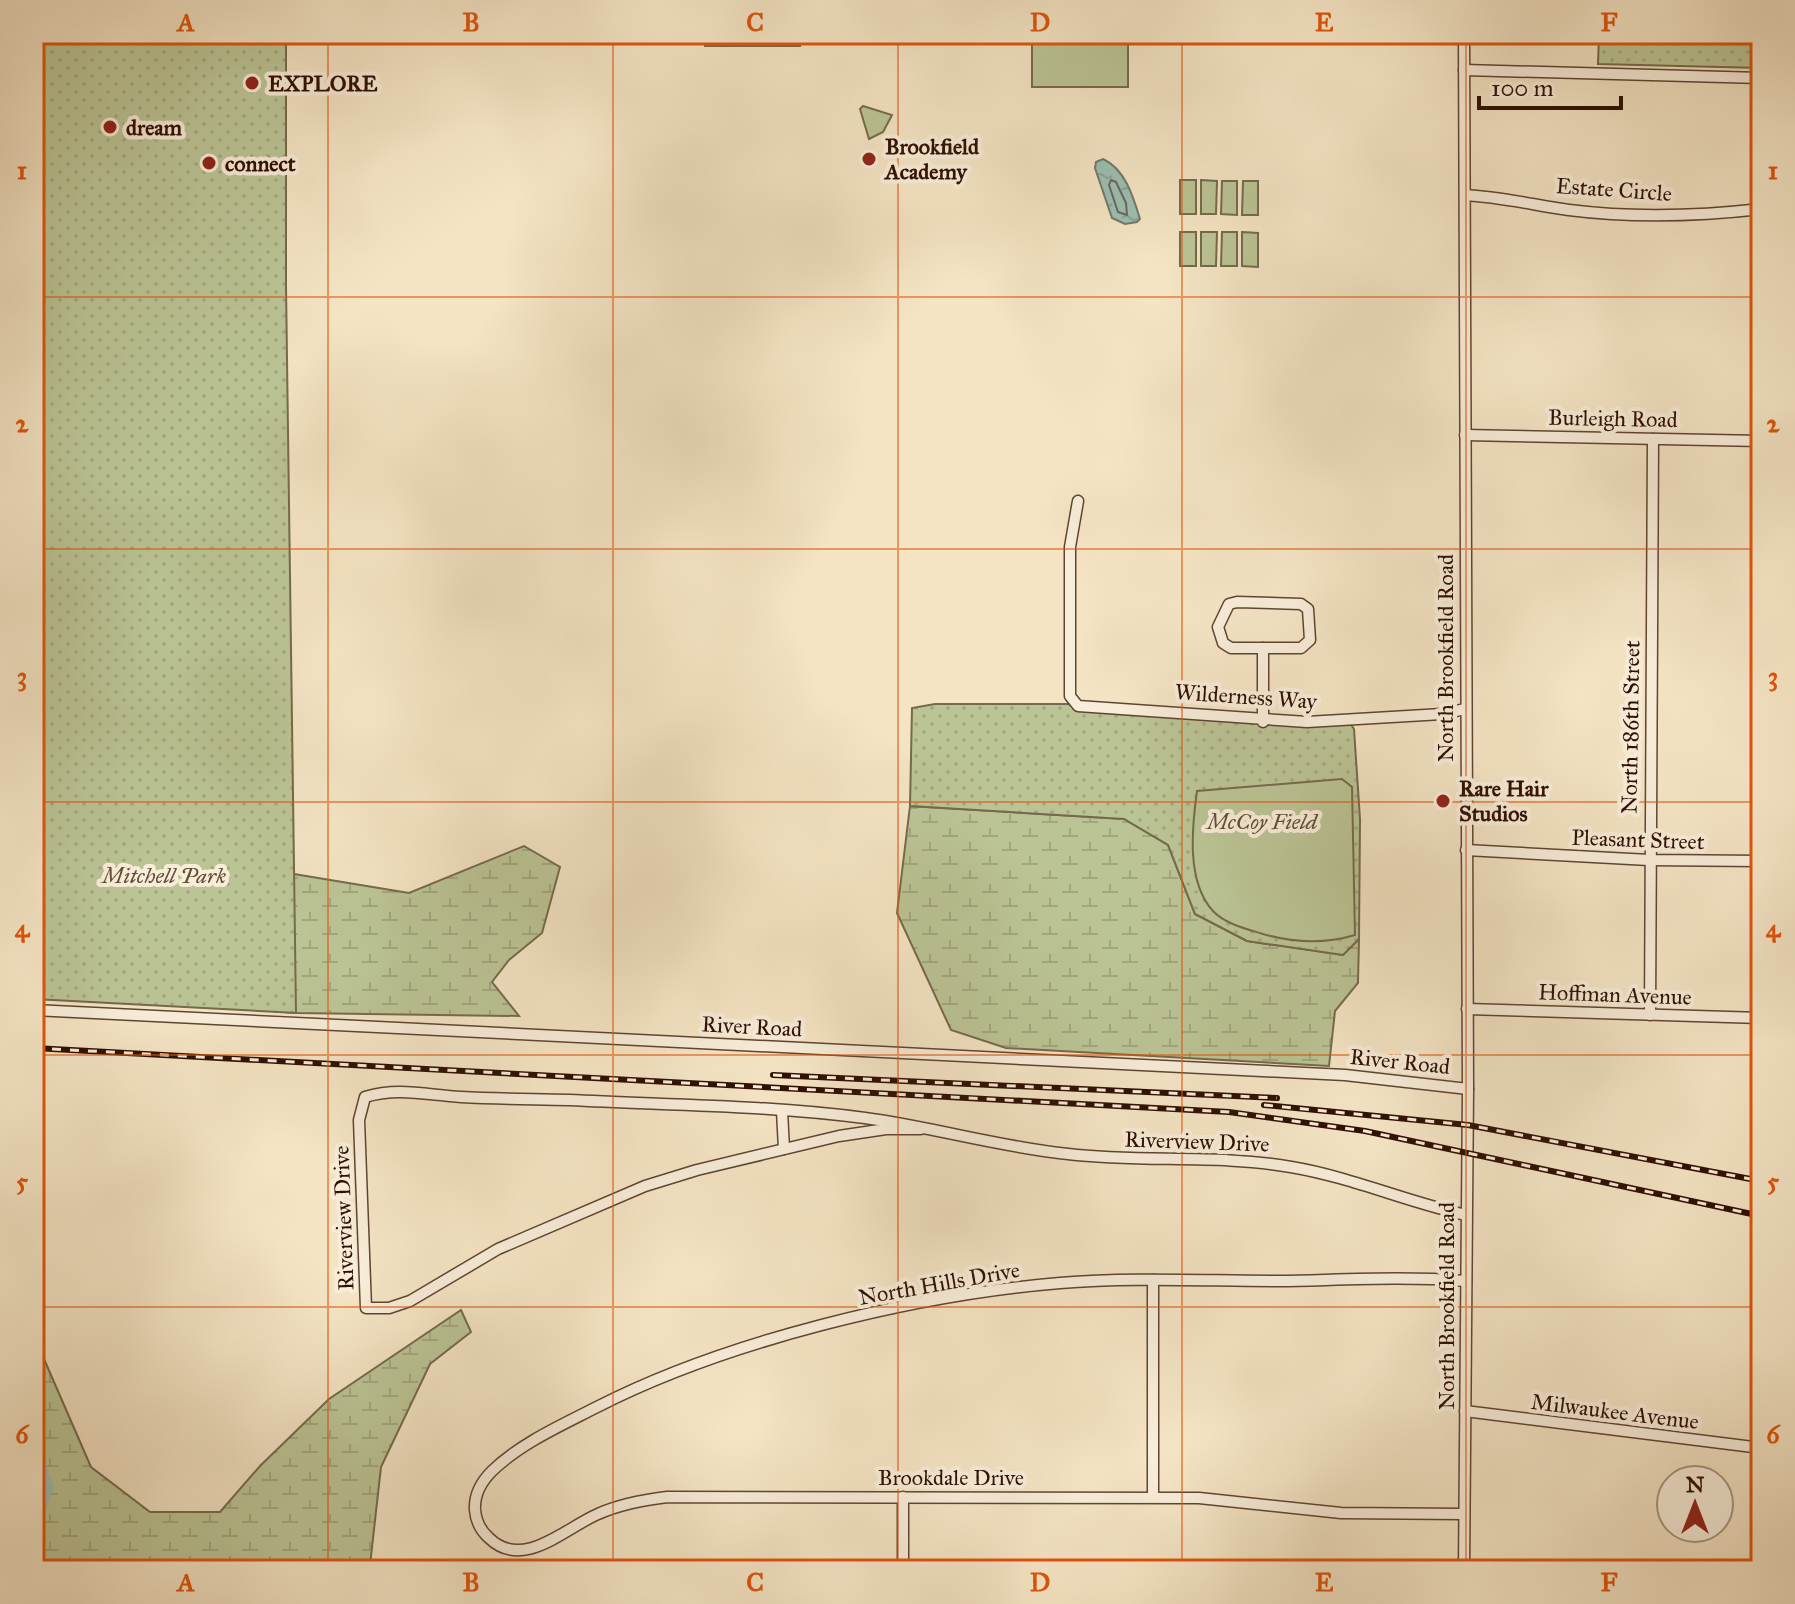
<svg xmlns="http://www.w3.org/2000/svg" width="1795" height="1604" viewBox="0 0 1795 1604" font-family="'IM FELL Great Primer',serif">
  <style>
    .wetland { fill: url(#wetland-marsh); stroke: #756a4c; stroke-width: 2 }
    .park { fill: url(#park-dots); stroke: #756a4c; stroke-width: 2 }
    .pitch { fill: #bbc495; stroke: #756a4c; stroke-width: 2 }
    .water { fill: url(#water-ripples); stroke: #70796c; stroke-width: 2 }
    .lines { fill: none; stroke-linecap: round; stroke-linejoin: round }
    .shore { stroke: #66675a; stroke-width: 2 }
    .river { stroke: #9cbfb2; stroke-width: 18 }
    .minor-casing { stroke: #604432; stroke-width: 13 }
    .minor { stroke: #f8edd9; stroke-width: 10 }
    .rail-casing { stroke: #2f0f02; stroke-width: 6 }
    .rail { stroke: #f8edd9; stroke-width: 3; stroke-dasharray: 9; stroke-linecap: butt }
    .grid { fill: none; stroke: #df550c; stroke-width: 2; stroke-opacity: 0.55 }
    .poi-dot { fill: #8f2418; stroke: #f8edd9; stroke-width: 3 }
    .labels { text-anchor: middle; stroke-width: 8; stroke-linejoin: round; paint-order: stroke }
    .poi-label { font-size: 22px; font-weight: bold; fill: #2f0f02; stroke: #f8edd9; text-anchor: start }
    .street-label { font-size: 22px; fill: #2f0f02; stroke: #f8edd9 }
    .park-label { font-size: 22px; font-style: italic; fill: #604e35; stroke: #f8edd9 }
    .neatline { fill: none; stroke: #df550c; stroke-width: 3 }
    .grid-label { font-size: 26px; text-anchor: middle; font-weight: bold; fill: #df550c }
  </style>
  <defs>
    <pattern id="wetland-marsh" width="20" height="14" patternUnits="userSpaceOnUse" patternTransform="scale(2)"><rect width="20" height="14" fill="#bbc495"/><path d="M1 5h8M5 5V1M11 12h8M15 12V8" fill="none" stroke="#a1a77f"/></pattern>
    <pattern id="park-dots" width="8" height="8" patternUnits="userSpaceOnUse" patternTransform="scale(2)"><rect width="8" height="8" fill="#bbc495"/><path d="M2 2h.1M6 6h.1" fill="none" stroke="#a1a77f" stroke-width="1.8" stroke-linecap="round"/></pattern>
    <pattern id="water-ripples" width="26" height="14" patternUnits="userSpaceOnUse" patternTransform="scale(2)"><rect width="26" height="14" fill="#9cbfb2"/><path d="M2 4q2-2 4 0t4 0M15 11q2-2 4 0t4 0" fill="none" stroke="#87a397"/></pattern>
  </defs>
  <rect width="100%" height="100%" fill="#f4e4c4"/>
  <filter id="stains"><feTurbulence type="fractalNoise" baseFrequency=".0025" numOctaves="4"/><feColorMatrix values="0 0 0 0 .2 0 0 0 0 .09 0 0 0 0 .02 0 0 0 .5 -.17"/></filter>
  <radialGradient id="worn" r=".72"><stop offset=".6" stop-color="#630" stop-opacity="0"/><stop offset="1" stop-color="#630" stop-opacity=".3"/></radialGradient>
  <g class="wetland">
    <polygon points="34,727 222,825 294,874 409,893 524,846 560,867 542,933 509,960 492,982 519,1016 296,1013 34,992"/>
    <polygon points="910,806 1124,819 1168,845 1195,914 1247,941 1343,955 1359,939 1358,983 1335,1011 1329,1066 1006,1048 951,1030 897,913"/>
    <polygon points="461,1310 471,1332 430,1364 381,1467 370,1565 324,1570 34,1570 34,1336 91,1467 150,1512 220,1512 260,1466 329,1399"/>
  </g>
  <g class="park">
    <polygon points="34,34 286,34 286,286 296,1013 34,999"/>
    <polygon points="1599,34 1761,34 1761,68 1598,64"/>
    <polygon points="935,704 1068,704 1088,711 1350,723 1354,729 1360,819 1359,939 1343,955 1247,941 1195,914 1168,845 1124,819 910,806 912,708"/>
  </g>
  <g class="pitch">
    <rect x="507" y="34" width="96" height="8"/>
    <rect x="607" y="34" width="96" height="9"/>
    <rect x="705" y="34" width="95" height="12"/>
    <polygon points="873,34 964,34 964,39 873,38"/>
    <rect x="1032" y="34" width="96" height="53"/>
    <polygon points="863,106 892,115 883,132 869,139 860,109"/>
    <rect x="1180" y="180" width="16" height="34"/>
    <polygon points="1201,180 1217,181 1216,214 1201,214"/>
    <polygon points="1222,181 1237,181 1237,215 1221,214"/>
    <polygon points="1243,181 1258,181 1258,215 1242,215"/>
    <rect x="1180" y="232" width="16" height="34"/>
    <polygon points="1201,232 1217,232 1216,266 1201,266"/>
    <polygon points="1222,232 1237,232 1237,266 1221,266"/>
    <polygon points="1242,232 1258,233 1258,267 1242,266"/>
    <path d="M1342 779 1352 787 1355 935C1325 944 1294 943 1263 934 1247 929 1225 924 1213 911 1186 882 1192 827 1197 791Z"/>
  </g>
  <path class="water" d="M1103 159C1125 169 1133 196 1140 219L1137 222 1125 224 1112 218 1095 168 1096 162Z"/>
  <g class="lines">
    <polygon class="shore" points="1111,180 1116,182 1126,203 1127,215 1118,212 1109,185"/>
    <polyline class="river" points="34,1456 44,1487 34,1516"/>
    <defs>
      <g id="minor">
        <polyline points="1464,34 1468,1089 1464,1570"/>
        <polyline points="1464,70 1761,78"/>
        <path d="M1465 195C1501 197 1534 205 1569 210 1632 218 1699 216 1761 209"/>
        <polyline points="1465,435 1761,441"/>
        <polyline points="1078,501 1070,547 1070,696 1078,706 1307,722 1442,714 1465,709"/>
        <polygon points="1237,602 1301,604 1308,609 1310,640 1301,648 1231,648 1223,643 1218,627 1229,604"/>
        <polyline points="1263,722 1263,648"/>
        <polyline points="1466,850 1649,860 1761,861"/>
        <polyline points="1467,1009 1761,1018"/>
        <polyline points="34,1010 1345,1075 1468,1089"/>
        <polyline points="1650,1015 1653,439"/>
        <polyline points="782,1111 784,1149"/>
        <path d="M921 1129H886L839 1136 697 1170 645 1186 498 1249 410 1301 389 1308H366L359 1120 365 1097C398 1087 427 1095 461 1097 497 1099 533 1099 569 1100 668 1105 767 1105 865 1118 933 1127 999 1147 1068 1154 1142 1163 1218 1154 1291 1167 1351 1177 1407 1202 1466 1215"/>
        <polyline points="1465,1411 1761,1448"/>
        <polyline points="903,1497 903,1570"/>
        <polyline points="1153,1497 1153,1280"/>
        <path d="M1464 1514 1341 1513 1199 1498 667 1497C643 1500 620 1504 598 1514 565 1528 523 1571 489 1538 481 1531 476 1521 475 1510 474 1494 481 1482 492 1471 521 1443 562 1425 597 1407 726 1341 915 1295 1060 1283 1133 1277 1206 1281 1279 1281 1341 1280 1403 1276 1466 1281"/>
      </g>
    </defs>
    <use href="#minor" class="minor-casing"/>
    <use href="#minor" class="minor"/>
    <defs>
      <g id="rail">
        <polyline points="34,1048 1229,1112 1365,1131 1761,1216"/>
        <polyline points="773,1075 1277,1098"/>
        <polyline points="1264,1105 1468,1125 1761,1181"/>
      </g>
    </defs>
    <use href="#rail" class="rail-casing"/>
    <use href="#rail" class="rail"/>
  </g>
  <path class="grid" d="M328 34V1570M613 34V1570M898 34V1570M1182 34V1570M1466 34V1570M34 297H1761M34 549H1761M34 802H1761M34 1055H1761M34 1307H1761"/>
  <g class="poi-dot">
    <circle cx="252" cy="83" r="8"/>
    <circle cx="110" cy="127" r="8"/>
    <circle cx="869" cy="159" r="8"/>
    <circle cx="209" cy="163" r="8"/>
    <circle cx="1443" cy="801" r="8"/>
  </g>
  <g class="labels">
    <g class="poi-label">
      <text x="268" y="91">EXPLORE</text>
      <text x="126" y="135">dream</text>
      <text x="885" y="154">Brookfield<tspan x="885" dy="25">Academy</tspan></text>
      <text x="225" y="171">connect</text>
      <text x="1459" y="796">Rare Hair<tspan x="1459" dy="25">Studios</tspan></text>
    </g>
    <g class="street-label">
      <text transform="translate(1614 189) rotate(4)" y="8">Estate Circle</text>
      <text transform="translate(1613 418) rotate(1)" y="8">Burleigh Road</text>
      <text transform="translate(1445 658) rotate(-90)" y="8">North Brookfield Road</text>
      <text transform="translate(1246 696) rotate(4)" y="8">Wilderness Way</text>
      <text transform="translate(1630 727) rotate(-89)" y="8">North 186th Street</text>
      <text transform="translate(1638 839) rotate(2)" y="8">Pleasant Street</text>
      <text transform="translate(1615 994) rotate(2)" y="8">Hoffman Avenue</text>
      <text transform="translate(752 1026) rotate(3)" y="8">River Road</text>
      <text transform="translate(1400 1061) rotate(6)" y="8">River Road</text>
      <text transform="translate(1197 1141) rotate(2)" y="8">Riverview Drive</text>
      <text transform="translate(343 1218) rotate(-92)" y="8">Riverview Drive</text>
      <text transform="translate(939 1283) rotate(-10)" y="8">North Hills Drive</text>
      <text transform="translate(1446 1306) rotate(-90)" y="8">North Brookfield Road</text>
      <text transform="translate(1615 1411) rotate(7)" y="8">Milwaukee Avenue</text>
      <text x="951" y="1485">Brookdale Drive</text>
    </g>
    <g class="park-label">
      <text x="1262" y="829">McCoy Field</text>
      <text x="164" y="883">Mitchell Park</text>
    </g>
  </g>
  <rect width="1795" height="1604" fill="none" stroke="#f4e4c4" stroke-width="88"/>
  <g transform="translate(1695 1504)"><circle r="38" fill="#f8edd9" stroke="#a89483" stroke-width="2"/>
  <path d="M0-6L14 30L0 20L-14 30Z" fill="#8f2418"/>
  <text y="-12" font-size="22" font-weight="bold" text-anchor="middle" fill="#2f0f02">N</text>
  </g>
  <path d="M1479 96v12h142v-12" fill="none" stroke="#2f0f02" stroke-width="4"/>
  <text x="1491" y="96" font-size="24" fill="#2f0f02" stroke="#f8edd9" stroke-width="6" paint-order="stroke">100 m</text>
  <rect x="44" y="44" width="1707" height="1516" class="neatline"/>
  <g class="grid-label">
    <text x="186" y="31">A</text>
    <text x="471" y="31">B</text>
    <text x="755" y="31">C</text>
    <text x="1040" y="31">D</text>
    <text x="1324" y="31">E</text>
    <text x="1609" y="31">F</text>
    <text x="22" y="179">1</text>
    <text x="1773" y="179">1</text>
    <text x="22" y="432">2</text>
    <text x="1773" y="432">2</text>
    <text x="22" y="685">3</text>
    <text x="1773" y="685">3</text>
    <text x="22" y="937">4</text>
    <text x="1773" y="937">4</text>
    <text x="22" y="1190">5</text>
    <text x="1773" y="1190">5</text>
    <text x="22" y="1443">6</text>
    <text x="1773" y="1443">6</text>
    <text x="186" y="1591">A</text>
    <text x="471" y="1591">B</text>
    <text x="755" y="1591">C</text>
    <text x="1040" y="1591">D</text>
    <text x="1324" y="1591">E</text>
    <text x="1609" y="1591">F</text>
  </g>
  <rect width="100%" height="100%" filter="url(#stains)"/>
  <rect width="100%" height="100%" fill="url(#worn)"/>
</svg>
